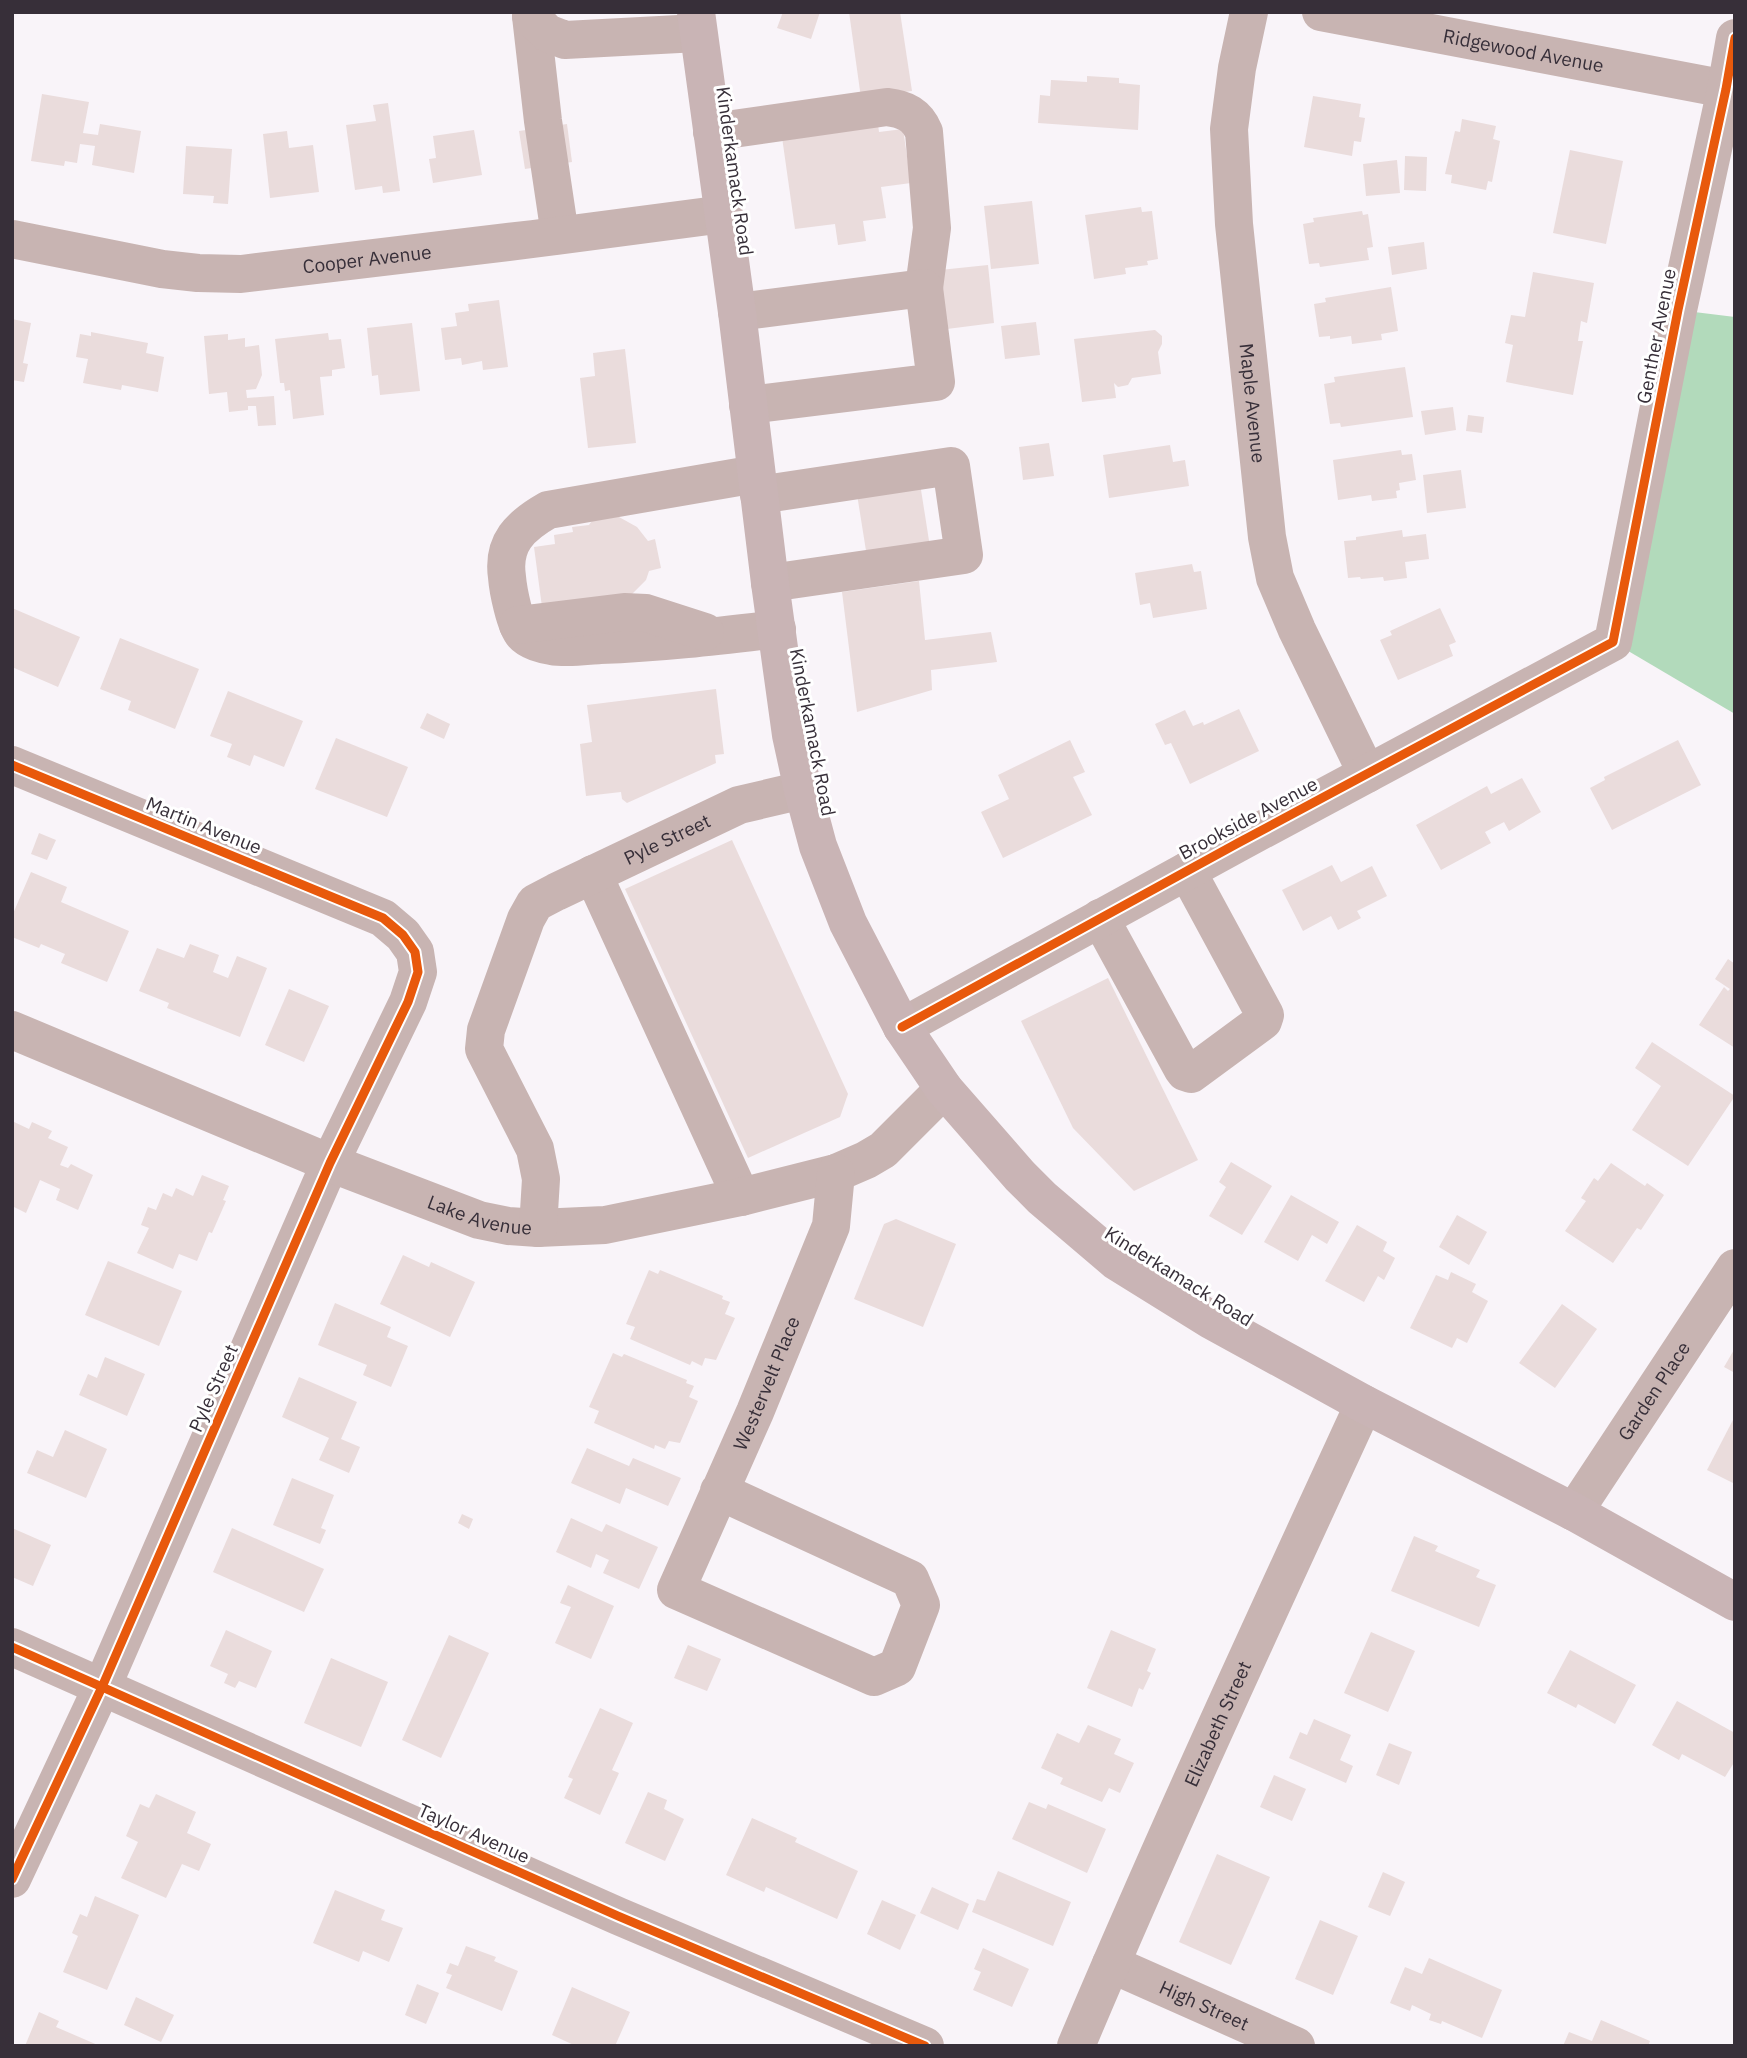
<svg xmlns="http://www.w3.org/2000/svg" width="1747" height="2058" viewBox="0 0 1747 2058" font-family="'IBM Plex Sans',sans-serif">
  <style>
    .forest { fill: #b2dabb }
    .building { fill: #eadcdc }
    .lines { fill: none; stroke-linecap: round; stroke-linejoin: round }
    .minor { stroke: #c8b4b2; stroke-width: 38 }
    .major { stroke: #c9b4b5; stroke-width: 38 }
    .cycleway-casing { stroke: #fff; stroke-width: 13 }
    .cycleway { stroke: #e8590c; stroke-width: 9 }
    .labels { text-anchor: middle; stroke-width: 6; stroke-linejoin: round; paint-order: stroke }
    .street-label { font-size: 19px; fill: #372f39; stroke: #fff }
  </style>
  <rect width="100%" height="100%" fill="#f9f4f9"/>
  <polygon class="forest" points="1678,310 1735,317 1735,714 1613,642"/>
  <g class="building">
    <polygon points="783,12 820,12 811,39 777,28"/>
    <polygon points="849,12 900,12 912,91 861,98"/>
    <polygon points="1087,76 1119,78 1119,83 1140,85 1138,130 1038,123 1040,95 1050,96 1051,80 1087,82"/>
    <polygon points="42,94 89,102 83,133 98,135 100,124 141,131 134,173 92,165 95,146 80,144 77,163 65,161 64,166 31,161"/>
    <polygon points="1313,96 1361,104 1359,117 1365,118 1361,142 1354,141 1352,156 1304,147"/>
    <polygon points="388,103 400,191 383,193 382,186 355,190 346,125 376,121 373,105"/>
    <polygon points="877,117 879,132 903,129 911,183 881,187 886,218 863,221 866,241 838,245 835,224 795,229 781,130"/>
    <polygon points="1462,119 1496,126 1493,139 1500,141 1492,182 1488,181 1486,190 1451,183 1452,175 1445,174 1455,131 1460,132"/>
    <polygon points="567,124 572,162 525,169 519,131"/>
    <polygon points="474,130 482,175 433,183 429,159 436,158 433,136"/>
    <polygon points="287,131 289,148 313,145 319,192 270,198 263,134"/>
    <polygon points="186,146 232,149 228,204 213,203 214,196 183,194"/>
    <polygon points="1570,150 1623,161 1606,244 1553,233"/>
    <polygon points="1405,156 1427,157 1426,191 1404,190"/>
    <polygon points="1397,160 1400,193 1366,196 1363,164"/>
    <polygon points="1032,201 1039,264 991,269 984,206"/>
    <polygon points="1141,207 1142,212 1152,211 1158,259 1147,261 1148,265 1125,268 1126,274 1094,279 1085,215"/>
    <polygon points="1362,211 1363,215 1368,214 1373,247 1367,248 1369,260 1320,267 1319,263 1309,264 1303,224 1314,222 1313,218"/>
    <polygon points="1424,242 1427,269 1392,275 1388,247"/>
    <polygon points="988,265 994,323 947,329 940,270"/>
    <polygon points="1533,272 1594,283 1587,323 1581,321 1578,341 1583,341 1573,395 1506,382 1513,345 1505,343 1511,315 1525,317"/>
    <polygon points="1391,287 1398,331 1381,334 1382,340 1352,344 1351,336 1330,339 1330,336 1319,337 1314,304 1326,302 1325,298"/>
    <polygon points="499,300 508,367 483,370 482,361 462,365 461,358 445,360 441,328 457,326 455,313 469,311 468,304"/>
    <polygon points="12,319 31,323 23,363 28,364 24,382 12,380"/>
    <polygon points="1036,322 1040,355 1005,359 1001,326"/>
    <polygon points="412,323 420,391 380,395 378,375 372,376 367,328"/>
    <polygon points="1155,330 1162,336 1162,344 1158,352 1161,374 1132,378 1128,385 1118,387 1114,383 1116,398 1082,402 1074,339"/>
    <polygon points="91,332 148,343 146,353 164,357 158,392 122,385 121,390 83,383 88,359 76,357 80,334 91,336"/>
    <polygon points="328,333 329,340 341,339 345,368 332,370 332,376 320,377 324,415 293,419 290,390 285,391 284,383 280,383 275,339"/>
    <polygon points="228,334 228,340 245,338 245,347 259,345 262,375 256,389 246,390 247,398 274,396 276,425 258,426 256,406 248,406 248,410 229,412 227,392 209,394 204,336"/>
    <polygon points="625,349 636,443 588,448 580,378 595,376 593,353"/>
    <polygon points="1405,367 1413,417 1341,427 1340,423 1330,424 1324,384 1335,382 1334,377"/>
    <polygon points="1453,407 1456,430 1425,435 1421,411"/>
    <polygon points="1468,415 1484,417 1482,433 1466,431"/>
    <polygon points="1049,443 1054,476 1023,480 1019,447"/>
    <polygon points="1170,445 1173,462 1185,460 1189,486 1109,498 1103,455"/>
    <polygon points="1401,450 1402,455 1412,454 1416,480 1399,483 1400,490 1396,491 1397,498 1372,501 1371,495 1338,500 1333,460"/>
    <polygon points="1461,470 1466,508 1427,513 1423,475"/>
    <polygon points="919,477 930,547 867,557 856,488"/>
    <polygon points="608,516 619,517 637,527 648,541 655,539 661,568 649,571 646,580 631,595 542,607 534,547 555,544 554,535 573,532 572,527 589,525 594,518"/>
    <polygon points="1402,530 1403,537 1426,534 1429,559 1405,562 1407,578 1384,581 1383,577 1361,579 1360,577 1348,578 1344,541 1356,540 1356,537"/>
    <polygon points="1192,564 1194,572 1201,571 1207,609 1153,618 1150,603 1140,605 1135,573"/>
    <polygon points="919,581 925,640 991,632 997,662 931,670 932,690 857,712 842,592"/>
    <polygon points="12,608 80,637 58,687 12,667"/>
    <polygon points="1440,608 1456,642 1449,645 1453,656 1398,680 1380,640 1392,635 1390,631"/>
    <polygon points="120,638 199,669 175,729 128,710 131,701 100,689"/>
    <polygon points="716,689 724,754 715,755 716,763 627,803 622,799 621,792 586,796 580,744 592,742 587,705"/>
    <polygon points="228,691 303,721 284,767 254,755 250,766 227,757 232,744 210,736"/>
    <polygon points="1239,709 1259,751 1190,784 1171,743 1165,745 1155,724 1185,710 1193,726 1203,722 1204,725"/>
    <polygon points="427,713 450,724 444,739 420,728"/>
    <polygon points="336,738 408,767 387,817 315,789"/>
    <polygon points="1070,740 1085,772 1073,777 1092,815 1003,858 981,812 1009,799 998,775"/>
    <polygon points="1678,740 1701,785 1612,830 1590,788 1605,780 1604,777"/>
    <polygon points="1522,778 1541,812 1509,831 1504,822 1485,832 1491,843 1441,870 1416,825 1487,786 1491,794"/>
    <polygon points="39,833 56,840 47,860 31,854"/>
    <polygon points="732,840 848,1094 840,1117 748,1158 625,889"/>
    <polygon points="1332,865 1341,882 1372,866 1387,896 1357,911 1361,918 1338,930 1331,916 1303,931 1282,890"/>
    <polygon points="31,872 67,887 61,902 129,931 107,982 61,963 65,954 41,944 39,948 12,937 12,916"/>
    <polygon points="190,944 219,955 213,972 228,978 237,956 267,968 240,1037 167,1008 169,1003 139,991 157,948 184,958"/>
    <polygon points="1728,959 1735,964 1735,1048 1699,1025 1724,987 1728,991 1730,989 1715,979"/>
    <polygon points="1108,978 1198,1160 1134,1191 1073,1128 1021,1021"/>
    <polygon points="289,989 329,1006 304,1062 265,1045"/>
    <polygon points="1652,1042 1735,1096 1688,1166 1632,1130 1661,1086 1635,1068"/>
    <polygon points="12,1121 29,1129 32,1122 52,1131 48,1138 68,1147 60,1165 68,1168 71,1164 93,1175 78,1210 56,1200 60,1189 40,1180 26,1213 12,1206"/>
    <polygon points="1231,1162 1272,1186 1242,1235 1209,1216 1226,1187 1219,1182"/>
    <polygon points="1611,1163 1645,1186 1647,1183 1664,1195 1641,1230 1637,1228 1613,1263 1565,1231 1586,1201 1581,1198 1594,1178 1598,1181"/>
    <polygon points="202,1175 229,1186 223,1200 226,1201 212,1233 209,1232 197,1261 179,1254 173,1269 137,1253 149,1228 141,1225 148,1207 156,1210 163,1193 172,1197 176,1188 193,1196"/>
    <polygon points="1291,1195 1339,1222 1327,1244 1312,1235 1298,1261 1264,1242"/>
    <polygon points="1457,1215 1487,1232 1469,1265 1439,1247"/>
    <polygon points="896,1219 956,1244 923,1327 854,1299 884,1224"/>
    <polygon points="1357,1225 1387,1242 1383,1251 1395,1258 1384,1280 1378,1276 1364,1302 1325,1281"/>
    <polygon points="403,1255 429,1267 431,1262 475,1282 450,1337 380,1304"/>
    <polygon points="108,1261 182,1291 159,1346 85,1315"/>
    <polygon points="649,1270 658,1274 660,1270 723,1296 722,1299 730,1302 725,1314 735,1318 716,1360 705,1358 702,1366 692,1361 690,1365 630,1339 635,1327 626,1324"/>
    <polygon points="1451,1272 1476,1284 1472,1292 1488,1301 1467,1343 1457,1338 1452,1348 1410,1328 1436,1275 1448,1280"/>
    <polygon points="335,1303 391,1327 387,1337 408,1346 391,1387 363,1375 367,1365 318,1345"/>
    <polygon points="1562,1304 1597,1329 1555,1388 1519,1363"/>
    <polygon points="1735,1348 1735,1373 1724,1367"/>
    <polygon points="613,1353 622,1357 624,1354 687,1380 686,1383 694,1386 689,1397 698,1401 680,1443 669,1441 665,1449 655,1445 654,1449 594,1423 599,1411 589,1407"/>
    <polygon points="105,1357 145,1374 127,1416 79,1395 88,1374 97,1378"/>
    <polygon points="299,1377 357,1402 341,1439 360,1447 349,1473 319,1460 329,1438 282,1417"/>
    <polygon points="1735,1416 1735,1484 1707,1470"/>
    <polygon points="65,1430 107,1449 86,1498 27,1473 37,1450 53,1457"/>
    <polygon points="587,1448 629,1466 633,1458 681,1478 668,1506 626,1488 620,1504 571,1483"/>
    <polygon points="292,1478 334,1495 321,1528 326,1530 320,1544 273,1525"/>
    <polygon points="462,1514 473,1519 469,1529 458,1523"/>
    <polygon points="571,1518 602,1532 606,1524 658,1547 639,1589 603,1573 609,1560 596,1554 591,1568 556,1552"/>
    <polygon points="12,1528 51,1545 33,1586 12,1577"/>
    <polygon points="232,1528 324,1569 304,1612 213,1572"/>
    <polygon points="1414,1536 1438,1546 1435,1551 1480,1570 1476,1577 1496,1585 1479,1627 1391,1591"/>
    <polygon points="568,1585 614,1606 591,1659 555,1643 571,1607 560,1603"/>
    <polygon points="226,1630 272,1651 256,1688 239,1681 235,1688 224,1683 228,1674 210,1666"/>
    <polygon points="1111,1630 1156,1649 1147,1671 1151,1673 1143,1690 1139,1688 1132,1707 1087,1688"/>
    <polygon points="1371,1632 1415,1651 1388,1712 1344,1693"/>
    <polygon points="449,1635 489,1653 441,1758 402,1740"/>
    <polygon points="688,1645 721,1659 707,1691 674,1678"/>
    <polygon points="1570,1650 1636,1685 1615,1724 1578,1704 1576,1708 1547,1693"/>
    <polygon points="331,1658 388,1682 361,1747 304,1723"/>
    <polygon points="1677,1701 1735,1733 1735,1761 1725,1777 1682,1754 1679,1760 1652,1745"/>
    <polygon points="600,1708 633,1723 612,1770 619,1773 600,1815 564,1798 573,1779 568,1777"/>
    <polygon points="1314,1719 1351,1735 1340,1760 1353,1766 1346,1783 1289,1758 1300,1732 1307,1735"/>
    <polygon points="1088,1725 1121,1739 1114,1754 1134,1763 1120,1793 1109,1788 1102,1802 1060,1784 1063,1778 1041,1768 1057,1733 1079,1743"/>
    <polygon points="1389,1743 1412,1752 1399,1785 1376,1775"/>
    <polygon points="1274,1775 1306,1789 1292,1821 1260,1807"/>
    <polygon points="648,1792 667,1800 664,1809 684,1819 665,1861 625,1843"/>
    <polygon points="156,1794 196,1812 187,1833 211,1844 199,1871 182,1864 166,1898 121,1878 138,1842 126,1836 140,1804 149,1808"/>
    <polygon points="1029,1802 1046,1809 1048,1804 1106,1829 1087,1873 1012,1839"/>
    <polygon points="752,1818 797,1838 795,1842 858,1871 837,1919 766,1887 764,1892 726,1875"/>
    <polygon points="1217,1854 1270,1877 1231,1965 1179,1942"/>
    <polygon points="998,1871 1071,1902 1053,1946 972,1912 977,1899 985,1901"/>
    <polygon points="1383,1872 1405,1882 1390,1916 1368,1907"/>
    <polygon points="932,1887 969,1904 958,1930 920,1913"/>
    <polygon points="335,1890 385,1910 381,1920 403,1928 389,1962 363,1951 359,1962 313,1943"/>
    <polygon points="95,1896 139,1915 107,1990 63,1972 78,1936 72,1933 80,1914 87,1917"/>
    <polygon points="882,1900 916,1915 900,1950 867,1934"/>
    <polygon points="1320,1920 1358,1936 1333,1995 1295,1979"/>
    <polygon points="466,1946 496,1957 494,1961 518,1971 502,2011 446,1988 452,1975 446,1973 450,1963 458,1966"/>
    <polygon points="983,1948 1029,1969 1012,2007 973,1990 981,1972 974,1969"/>
    <polygon points="1429,1958 1502,1990 1482,2038 1442,2021 1441,2024 1429,2020 1431,2014 1412,2005 1410,2011 1390,2003 1405,1967 1422,1974"/>
    <polygon points="417,1984 439,1993 426,2024 405,2015"/>
    <polygon points="572,1987 630,2012 615,2046 576,2046 552,2035"/>
    <polygon points="136,1997 174,2015 161,2042 124,2025"/>
    <polygon points="39,2012 59,2021 56,2027 100,2046 25,2046"/>
    <polygon points="1601,2020 1650,2041 1648,2046 1563,2046 1569,2032 1592,2041"/>
  </g>
  <g class="lines">
    <g class="minor">
      <path id="s1" d="M1249 12 1237 68 1229 129 1234 224 1267 537 1275 578 1297 630 1367 774"/>
      <path id="s2" d="M1321 12 1726 89"/>
      <polyline points="531,16 543,121 560,235"/>
      <polyline points="531,16 547,33 565,40 698,33"/>
      <path d="M712 132 887 107C905 109 917 115 924 132L932 228 924 288"/>
      <path id="s3" d="M12 239 162 269 198 273 241 274 533 239 724 214"/>
      <polyline points="737,312 924,288 936,382 748,405"/>
      <path d="M756 474 548 510C520 526 502 543 507 577 508 590 515 625 523 634 529 641 543 645 552 646 567 649 585 646 600 645 660 643 718 636 777 629"/>
      <polyline points="759,495 951,466 964,555 770,583"/>
      <polyline points="518,625 624,612 646,613 705,632"/>
      <polyline points="12,765 383,918 403,935 415,952 418,972 408,1002 330,1163 102,1687 12,1879"/>
      <polyline points="593,874 741,1197"/>
      <polyline points="1100,918 1182,1068 1185,1072 1191,1074 1263,1021 1265,1015 1187,871"/>
      <polyline points="902,1027 1238,843 1613,642 1678,310 1726,89 1735,38"/>
      <path id="s4" d="M12 1030 330 1163 479 1220 508 1226 538 1228 605 1225 741 1197 836 1173 866 1160 883 1150 944 1089"/>
      <path id="s5" d="M538 1228 541 1179 535 1149 484 1049 486 1030 526 919 535 903 556 892 739 805 803 790"/>
      <path id="s6" d="M719 1491 910 1579 921 1605 897 1667 874 1677 676 1590 755 1412 831 1226 836 1173"/>
      <path id="s7" d="M1574 1512 1735 1268"/>
      <polyline points="12,1647 618,1916 925,2046"/>
      <path id="s8" d="M1111 1964 1296 2046"/>
      <path id="s9" d="M1076 2046C1167 1830 1266 1617 1364 1404"/>
    </g>
    <polyline class="major" points="696,12 737,312 770,583 791,735 803,790 818,846 848,923 902,1027 944,1089 1020,1176 1042,1198 1116,1261 1211,1320 1364,1404 1574,1512 1735,1602"/>
    <defs>
      <g id="cycleway">
        <polyline points="12,765 383,918 403,935 415,952 418,972 408,1002 330,1163 102,1687 12,1879"/>
        <polyline points="902,1027 1238,843 1613,642 1678,310 1726,89 1735,38"/>
        <polyline points="12,1647 618,1916 925,2046"/>
      </g>
    </defs>
    <use href="#cycleway" class="cycleway-casing"/>
    <use href="#cycleway" class="cycleway"/>
  </g>
  <g class="labels">
    <g class="street-label">
      <text dy="7" stroke="none"><textPath href="#s2" startOffset="206">Ridgewood Avenue</textPath></text>
      <text transform="translate(735 171) rotate(82)" y="7">Kinderkamack Road</text>
      <text dy="7" stroke="none"><textPath href="#s3" startOffset="359">Cooper Avenue</textPath></text>
      <text transform="translate(1656 336) rotate(-79)" y="7">Genther Avenue</text>
      <text dy="7" stroke="none"><textPath href="#s1" startOffset="394">Maple Avenue</textPath></text>
      <text transform="translate(813 732) rotate(79)" y="7">Kinderkamack Road</text>
      <text transform="translate(1248 818) rotate(-28)" y="7">Brookside Avenue</text>
      <text transform="translate(204 825) rotate(22)" y="7">Martin Avenue</text>
      <text dy="7" stroke="none"><textPath href="#s5" startOffset="494">Pyle Street</textPath></text>
      <text dy="7" stroke="none"><textPath href="#s4" startOffset="504">Lake Avenue</textPath></text>
      <text transform="translate(1179 1276) rotate(32)" y="7">Kinderkamack Road</text>
      <text dy="7" stroke="none"><textPath href="#s6" startOffset="772">Westervelt Place</textPath></text>
      <text transform="translate(213 1388) rotate(-66)" y="7">Pyle Street</text>
      <text dy="7" stroke="none"><textPath href="#s7" startOffset="145">Garden Place</textPath></text>
      <text dy="7" stroke="none"><textPath href="#s9" startOffset="352">Elizabeth Street</textPath></text>
      <text transform="translate(474 1833) rotate(24)" y="7">Taylor Avenue</text>
      <text dy="7" stroke="none"><textPath href="#s8" startOffset="102">High Street</textPath></text>
    </g>
  </g>
  <rect width="1747" height="2058" fill="none" stroke="#372f39" stroke-width="28"/>
</svg>
